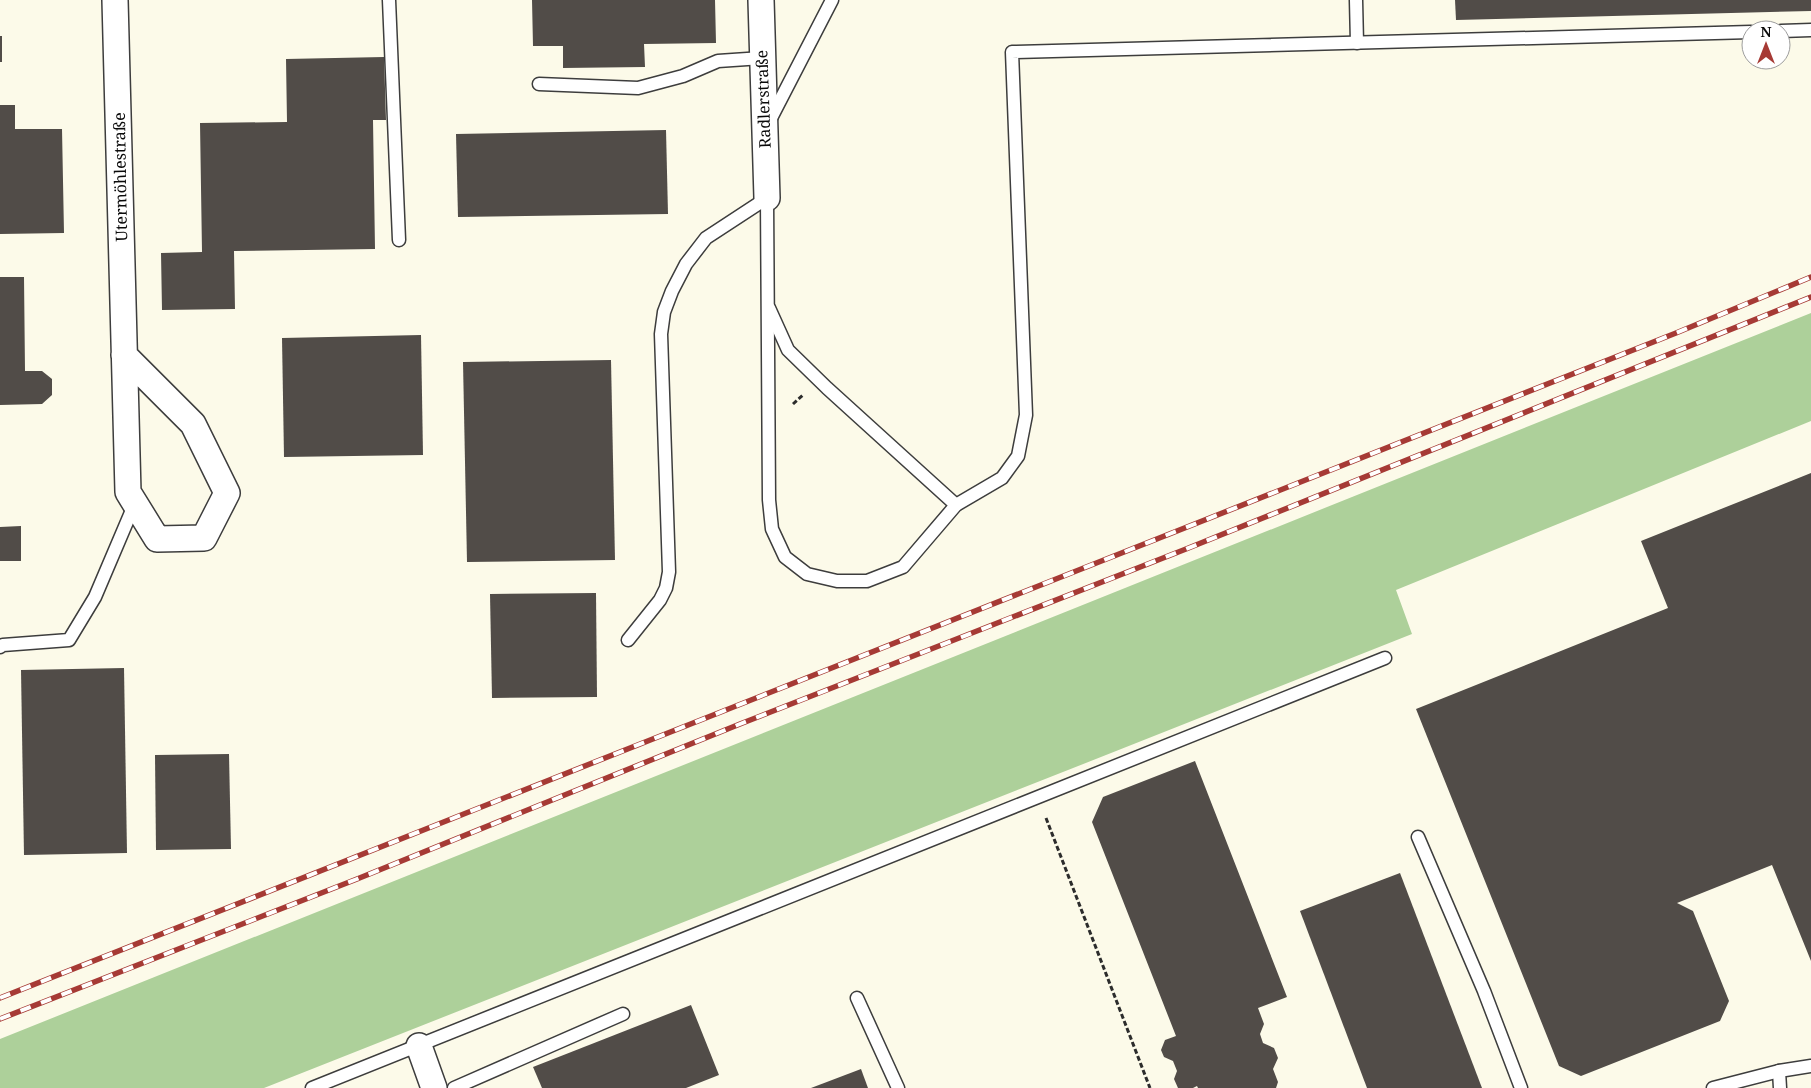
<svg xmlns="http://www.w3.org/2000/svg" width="1811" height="1088" viewBox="0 0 1811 1088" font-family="'Noto Serif',serif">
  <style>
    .forest { fill: #add09a }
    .building { fill: #514c48 }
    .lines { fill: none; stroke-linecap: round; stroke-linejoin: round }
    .service-casing { stroke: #3d3d3d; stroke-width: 15 }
    .minor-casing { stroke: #3d3d3d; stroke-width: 28 }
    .path { stroke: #2c2c2c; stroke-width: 3; stroke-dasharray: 5 2.5; stroke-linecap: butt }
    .service { stroke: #fff; stroke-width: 12 }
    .minor { stroke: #fff; stroke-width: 25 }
    .rail-casing { stroke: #a63a35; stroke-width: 5.5 }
    .rail { stroke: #fff; stroke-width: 4; stroke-dasharray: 11; stroke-linecap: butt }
    .labels { text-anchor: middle; stroke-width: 5; stroke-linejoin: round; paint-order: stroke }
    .street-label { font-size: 16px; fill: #0a0a0a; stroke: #fff }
  </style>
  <rect width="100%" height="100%" fill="#fcfae9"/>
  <polygon class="forest" points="1811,313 1811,421 1396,590 1412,634 264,1088 0,1088 0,1039"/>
  <g class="building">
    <polygon points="532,0 715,0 716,43 644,44 645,67 563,68 563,46 533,46"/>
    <polygon points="1455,0 1811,0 1811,11 1456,20"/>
    <rect x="0" y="36" width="2" height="26"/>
    <polygon points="384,57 386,120 373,120 375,249 234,251 235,309 162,310 161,253 202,252 200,123 287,122 286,59"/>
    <polygon points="0,105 15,105 15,129 62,129 64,233 0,234"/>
    <polygon points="666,130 668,214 458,217 456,134"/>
    <polygon points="0,277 24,277 25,371 42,371 52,379 52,395 42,404 0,405"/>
    <polygon points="421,335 423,455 284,457 282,338"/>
    <polygon points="611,360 615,560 467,562 463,362"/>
    <polygon points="1811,473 1811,961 1772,865 1677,903 1693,911 1729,1001 1720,1021 1581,1076 1559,1066 1416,709 1668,608 1641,541"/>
    <polygon points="21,526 21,561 0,561 0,527"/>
    <polygon points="596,593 597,697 492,698 490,594"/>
    <polygon points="124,668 127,853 24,855 21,670"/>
    <polygon points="229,754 231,849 156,850 155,755"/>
    <polygon points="1195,761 1287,997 1258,1008 1264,1024 1260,1034 1263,1043 1274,1048 1278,1058 1273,1069 1278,1082 1276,1088 1198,1088 1197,1086 1193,1088 1178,1088 1174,1079 1177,1071 1173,1061 1164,1057 1161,1050 1165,1040 1176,1036 1092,822 1103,797"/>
    <polygon points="1400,873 1482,1088 1367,1088 1300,911"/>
    <polygon points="691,1005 719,1075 686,1088 542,1088 533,1067"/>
    <polygon points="861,1069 868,1088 811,1088"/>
  </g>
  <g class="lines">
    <defs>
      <g id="service">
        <polyline points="389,0 399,240"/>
        <polyline points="1356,0 1357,43"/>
        <polyline points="1781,31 1811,30"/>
        <polyline points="539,84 638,88 683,76 718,61 762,58"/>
        <polyline points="770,120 832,0"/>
        <polyline points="767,198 769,500 772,529 785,557 807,574 837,581 867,581 903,567 956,505 1002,478 1018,456 1026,415 1012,52 1751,32"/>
        <polyline points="769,308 788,350 827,388 956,505"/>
        <polyline points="628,640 660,600 666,588 669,572 661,334 664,312 672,291 686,264 706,238 767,198"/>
        <polyline points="0,647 3,645 69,640 95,597 135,503"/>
        <polyline points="1418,837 1484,991 1521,1088"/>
        <polyline points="857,998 898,1088"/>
        <polyline points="312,1088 1385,658"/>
        <polyline points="454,1088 623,1014"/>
        <polyline points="1713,1088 1779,1071"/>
        <polyline points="1780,1088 1779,1071 1811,1066"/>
      </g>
      <g id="minor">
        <polyline points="115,0 128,492 157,539 204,538 227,493 193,424 124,355"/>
        <polyline points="761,0 767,198"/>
        <polyline points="419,1046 434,1088"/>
      </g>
    </defs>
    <use href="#service" class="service-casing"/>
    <use href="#minor" class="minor-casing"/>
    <g class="path">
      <polyline points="793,404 803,395"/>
      <polyline points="1046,818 1150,1088"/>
    </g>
    <use href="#service" class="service"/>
    <use href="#minor" class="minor"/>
    <defs>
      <g id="rail">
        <polyline points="0,998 1676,333 1811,277"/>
        <polyline points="0,1019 357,879 740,724 1186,549 1811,297"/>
      </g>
    </defs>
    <use href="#rail" class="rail-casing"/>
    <use href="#rail" class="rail"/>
  </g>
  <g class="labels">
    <g class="street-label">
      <text transform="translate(763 99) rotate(-92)" y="6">Radlerstraße</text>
      <text transform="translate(120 177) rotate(-91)" y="6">Utermöhlestraße</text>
    </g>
  </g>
  <g transform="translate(1766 45)"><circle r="24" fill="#ffffff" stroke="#9d9d9d"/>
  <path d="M0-4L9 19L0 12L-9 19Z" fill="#a63a35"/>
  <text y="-8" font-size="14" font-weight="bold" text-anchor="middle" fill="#0a0a0a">N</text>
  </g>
</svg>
